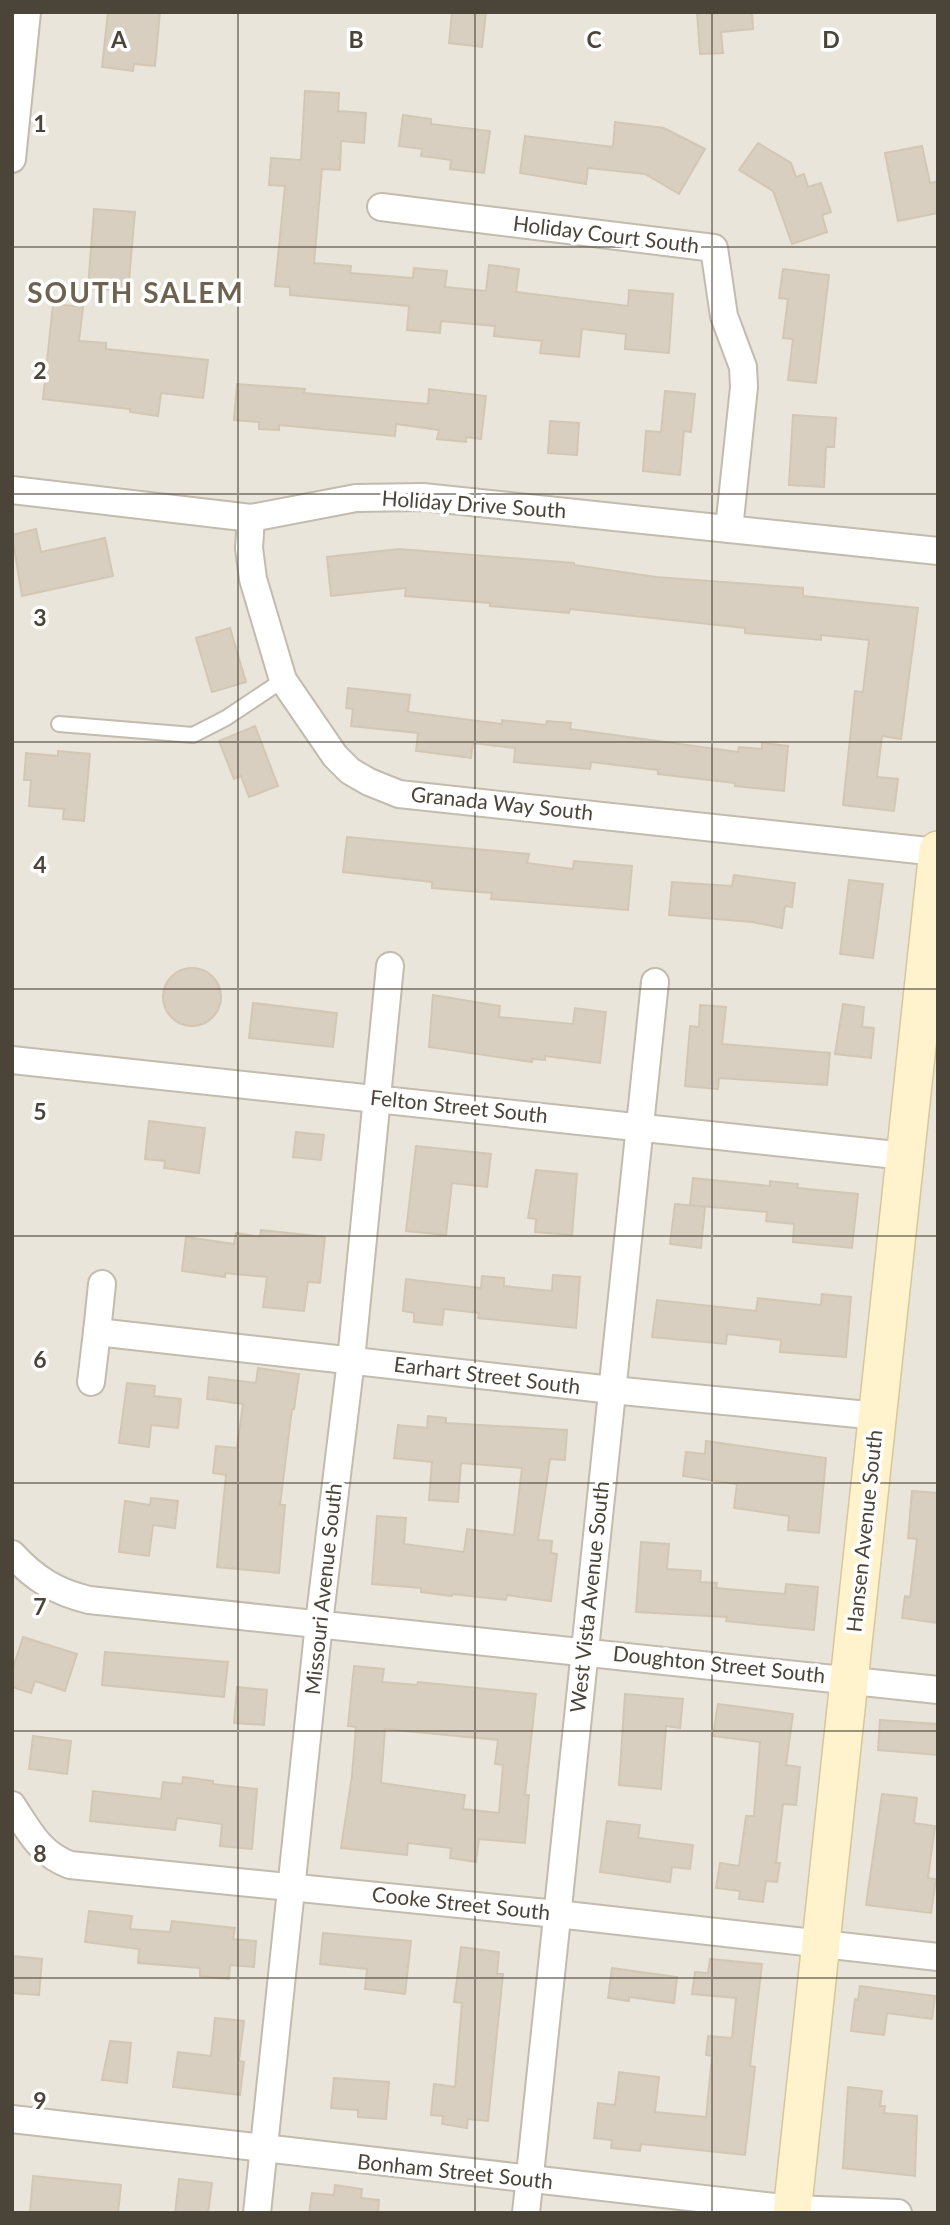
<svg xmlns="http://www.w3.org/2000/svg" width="950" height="2225" viewBox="0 0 950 2225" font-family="Lato,sans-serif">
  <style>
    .residential { fill: #eae5da }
    .building { fill: #d8cfc1; stroke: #d3c7b4; stroke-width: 2; fill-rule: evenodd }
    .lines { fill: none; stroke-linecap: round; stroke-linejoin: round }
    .lane-casing { stroke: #c2bbae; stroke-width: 18 }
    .street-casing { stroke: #c2bbae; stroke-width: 30 }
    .secondary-casing { stroke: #d6c79b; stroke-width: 40 }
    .lane { stroke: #fff; stroke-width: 14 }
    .street { stroke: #fff; stroke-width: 26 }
    .secondary { stroke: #fff3cd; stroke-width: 37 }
    .grid { fill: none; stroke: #4b4439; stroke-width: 2; stroke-opacity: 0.55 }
    .labels { text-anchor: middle; stroke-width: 7; stroke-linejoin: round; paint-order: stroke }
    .street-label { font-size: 21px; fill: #4b4439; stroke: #fff }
    .district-label { font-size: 28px; font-weight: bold; letter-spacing: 2px; fill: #6e6250; stroke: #fff }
    .grid-label { font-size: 23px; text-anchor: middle; font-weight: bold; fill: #4b4439; stroke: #fff; stroke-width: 7; stroke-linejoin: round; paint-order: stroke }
  </style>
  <rect width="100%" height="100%" fill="#f6f3ec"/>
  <rect class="residential" x="12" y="12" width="926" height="2201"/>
  <g class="building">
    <polygon points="108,12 160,12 155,66 134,64 133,71 102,67"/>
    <polygon points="452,12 486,12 482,47 449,43"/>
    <polygon points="697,12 752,12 753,29 721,32 723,53 700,54"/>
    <polygon points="305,91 339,93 338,111 366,113 364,143 341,141 340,170 322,169 314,263 351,266 350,273 413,278 414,268 447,271 445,287 486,291 489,265 519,269 516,292 628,306 629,290 673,294 669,353 625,349 626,334 582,329 579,357 540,353 542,341 494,336 495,326 441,321 440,333 407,330 409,306 290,295 290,287 275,286 285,186 269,185 271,158 301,160"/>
    <polygon points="403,115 431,119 431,124 490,131 484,173 450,169 451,160 421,156 422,149 399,146"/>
    <polygon points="615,122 664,128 705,149 679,194 645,174 588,168 586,184 520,173 525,136 613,147"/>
    <polygon points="758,143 791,163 796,177 804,174 808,187 821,183 831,212 822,215 827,232 792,244 773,191 739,170"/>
    <polygon points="922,146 930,183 938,181 938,213 898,221 885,153"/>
    <polygon points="94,209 135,212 128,291 88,288"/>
    <polygon points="783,269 829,275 816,383 788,380 793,339 783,338 788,299 779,298"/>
    <polygon points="53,304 83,307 79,341 106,343 106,349 208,360 203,398 161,393 158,416 130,412 130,409 43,399"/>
    <polygon points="237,384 305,389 304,393 428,404 429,389 486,396 481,439 466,437 466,442 437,439 439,430 396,424 395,436 279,425 279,430 259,429 259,422 234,420"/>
    <polygon points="665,391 695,394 691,432 684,431 680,475 643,471 646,431 661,432"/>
    <polygon points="793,415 836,418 834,447 826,447 824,487 789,485"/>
    <polygon points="550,421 579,423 577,455 548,453"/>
    <polygon points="36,529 41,552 105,538 113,576 22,596 12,535"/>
    <polygon points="399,549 574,563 574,565 656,577 803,588 803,596 918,608 901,739 882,736 877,777 898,779 894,811 843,805 855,691 863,692 869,640 821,635 821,640 745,633 745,628 570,609 569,613 490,606 490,603 405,596 406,588 331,596 327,557"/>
    <polygon points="230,628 246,682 212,692 196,638"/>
    <polygon points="348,688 410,695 408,712 502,724 502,720 546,725 547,721 571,723 570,729 738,752 739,747 762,749 762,743 788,746 784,791 735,786 735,783 658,774 658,770 591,762 590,769 514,762 515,748 473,743 471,758 416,751 418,733 351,726 353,709 346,708"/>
    <polygon points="255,726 278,786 249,797 241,776 234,779 219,741"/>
    <polygon points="58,751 90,754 84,821 63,819 64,809 29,806 31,780 24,780 26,753 58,756"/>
    <polygon points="347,837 529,854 527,863 573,869 574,861 632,866 628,910 491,899 492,893 432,888 432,882 343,872"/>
    <polygon points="734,875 795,883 792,907 785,906 782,928 752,922 669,915 672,882 732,886"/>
    <polygon points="849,880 883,884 873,958 840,954"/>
    <circle cx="192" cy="997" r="29"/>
    <polygon points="433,995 500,1006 499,1017 573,1024 575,1008 606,1012 600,1063 545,1056 545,1060 532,1059 532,1062 429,1047"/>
    <polygon points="253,1003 337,1013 333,1047 249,1038"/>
    <polygon points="843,1004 864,1007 862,1027 874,1028 871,1058 835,1054"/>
    <polygon points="700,1005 726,1007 722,1044 830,1053 827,1085 719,1078 718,1089 685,1086 690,1026 699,1027"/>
    <polygon points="149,1121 205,1128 199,1173 164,1168 165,1161 145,1159"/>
    <polygon points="296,1132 324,1135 321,1160 293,1157"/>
    <polygon points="416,1146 491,1154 487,1187 452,1183 446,1235 406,1231"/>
    <polygon points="536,1170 577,1174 572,1235 535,1232 536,1219 528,1218"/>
    <polygon points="693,1178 770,1186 770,1181 798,1184 797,1188 858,1194 852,1248 793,1242 794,1224 766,1221 767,1212 690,1205"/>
    <polygon points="675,1204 705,1207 701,1248 670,1244"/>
    <polygon points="261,1230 325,1237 320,1283 308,1282 304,1311 263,1307 267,1277 225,1273 225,1277 182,1271 186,1237 234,1244 236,1233 260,1237"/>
    <polygon points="553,1275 580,1277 576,1328 478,1318 479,1313 444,1309 442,1325 414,1322 414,1313 403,1311 406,1279 481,1288 482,1276 504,1278 504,1286 552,1291"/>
    <polygon points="822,1294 851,1297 846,1357 780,1352 781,1340 727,1334 726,1344 652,1337 657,1300 756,1311 758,1298 821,1305"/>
    <polygon points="258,1368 299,1374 294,1409 292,1409 280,1505 285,1505 279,1573 217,1567 226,1475 213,1473 216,1446 237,1448 243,1404 207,1399 209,1377 256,1383"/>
    <polygon points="127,1383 155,1386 154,1396 181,1399 178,1428 151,1425 149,1447 119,1443"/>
    <polygon points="428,1416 446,1418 446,1423 567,1430 565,1460 550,1459 538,1540 552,1541 551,1553 557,1554 551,1601 507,1595 506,1600 452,1594 452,1596 421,1592 421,1588 372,1584 377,1516 406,1518 404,1544 464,1552 467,1529 514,1535 522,1468 461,1463 458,1502 429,1500 432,1462 394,1458 398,1425 427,1428"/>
    <polygon points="706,1441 826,1458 819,1533 788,1530 789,1516 734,1508 737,1484 683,1476 686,1452 705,1454"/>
    <polygon points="912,1491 938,1493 938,1623 902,1618 905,1596 910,1597 917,1539 908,1538"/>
    <polygon points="151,1498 178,1501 175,1528 153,1525 149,1556 119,1552 125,1501 150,1505"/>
    <polygon points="641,1542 669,1544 667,1569 701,1571 700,1582 717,1583 716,1588 785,1594 786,1584 818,1587 814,1630 726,1621 727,1617 636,1612"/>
    <polygon points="23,1637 77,1654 65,1691 35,1681 31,1693 12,1687 12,1671"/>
    <polygon points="105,1652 228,1662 224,1697 102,1685"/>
    <path d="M354 1666 384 1669 382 1682 417 1685 418 1682 536 1694 525 1795H529L525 1843 479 1839 476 1862 450 1858 451 1848 408 1843 407 1855 341 1848 352 1776 356 1727 348 1726ZM385 1729 498 1740 495 1764 503 1765 499 1813 463 1809 465 1795 381 1783Z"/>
    <polygon points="237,1687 267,1690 264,1725 234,1723"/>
    <polygon points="625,1694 683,1699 680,1728 666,1726 661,1789 619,1785"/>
    <polygon points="718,1704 793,1714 786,1765 800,1767 796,1805 783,1804 776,1863 780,1863 777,1882 766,1881 763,1902 739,1899 740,1891 716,1888 720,1863 739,1866 746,1816 754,1816 760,1742 713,1736"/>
    <polygon points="880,1720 938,1724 938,1755 878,1750"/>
    <polygon points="33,1736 71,1741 67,1774 29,1769"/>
    <polygon points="183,1777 213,1781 213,1784 257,1789 252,1849 220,1846 222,1824 177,1818 175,1830 90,1821 93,1791 161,1799 163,1782 182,1784"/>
    <polygon points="882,1794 917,1798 914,1823 935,1826 928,1878 936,1879 931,1913 866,1905"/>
    <polygon points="607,1821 640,1825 638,1838 693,1845 690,1869 672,1867 670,1882 600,1872"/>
    <polygon points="89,1911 132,1916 130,1929 170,1932 172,1921 235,1928 233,1939 256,1941 254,1967 230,1965 229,1979 200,1976 200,1968 138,1963 139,1949 85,1942"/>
    <polygon points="323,1933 411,1941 405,1994 365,1989 367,1969 320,1964"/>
    <polygon points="461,1947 499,1952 497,1974 503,1974 488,2121 468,2119 467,2128 442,2124 443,2116 431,2115 434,2084 455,2087 462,2003 454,2002"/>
    <polygon points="12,1956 42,1959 39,1995 12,1993"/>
    <polygon points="710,1959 762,1964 750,2066 755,2067 745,2155 641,2144 640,2151 611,2148 612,2140 594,2138 598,2103 615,2105 619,2072 659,2077 655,2112 706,2117 712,2056 706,2055 708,2036 732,2038 736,1998 692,1994 695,1972 708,1973"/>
    <polygon points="612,1968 677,1977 674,2003 629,1997 629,2001 608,1998"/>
    <polygon points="860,1986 935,1996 932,2019 887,2013 884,2035 851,2031 855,1999 858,2000"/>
    <polygon points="215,2018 244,2021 239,2061 244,2062 240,2095 173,2087 178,2052 211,2056"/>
    <polygon points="110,2041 131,2043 127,2083 102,2080"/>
    <polygon points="334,2078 389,2082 386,2119 358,2117 358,2110 331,2108"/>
    <polygon points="848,2087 882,2091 880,2106 885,2106 884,2113 917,2116 915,2176 843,2168"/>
    <polygon points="33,2176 121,2185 118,2213 30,2213"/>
    <polygon points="179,2179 212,2183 208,2213 175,2213"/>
    <polygon points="335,2185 362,2189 361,2198 379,2200 378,2213 309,2213 312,2193 334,2195"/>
  </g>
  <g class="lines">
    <defs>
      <polyline id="lane" points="59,724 193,735 226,718 283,680"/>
      <g id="street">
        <polyline points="12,159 27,12"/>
        <polyline points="381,207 714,248 724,316 743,367 744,387 729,529"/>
        <polyline points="12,490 251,518 356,498 423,497 938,551"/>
        <polyline points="251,518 249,548 253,579 283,680 335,756 350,771 369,782 399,794 937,852"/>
        <polyline points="12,1060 905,1156"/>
        <polyline points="97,1332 102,1284"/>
        <polyline points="91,1382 97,1332 612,1390 878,1416"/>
        <path d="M12 1554C35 1579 56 1592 89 1600L938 1690"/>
        <path d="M12 1805C29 1831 40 1854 70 1865L557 1914 938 1957"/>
        <polyline points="12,2119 792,2209 898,2213"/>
        <polyline points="257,2213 319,1623 351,1360 390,966"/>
        <polyline points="526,2213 655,982"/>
      </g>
      <polyline id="secondary" points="792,2213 938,850"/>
    </defs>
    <use href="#lane" class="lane-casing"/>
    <use href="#street" class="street-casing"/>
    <use href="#secondary" class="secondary-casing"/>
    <use href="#lane" class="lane"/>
    <use href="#street" class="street"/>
    <use href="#secondary" class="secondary"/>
  </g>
  <path class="grid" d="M238 12V2213M475 12V2213M712 12V2213M12 247H938M12 494H938M12 742H938M12 989H938M12 1236H938M12 1483H938M12 1731H938M12 1978H938"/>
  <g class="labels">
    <g class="street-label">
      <text transform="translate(606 235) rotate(7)" y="7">Holiday Court South</text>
      <text transform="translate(474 505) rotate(4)" y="7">Holiday Drive South</text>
      <text transform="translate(502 804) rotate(6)" y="7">Granada Way South</text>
      <text transform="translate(459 1107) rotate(6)" y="7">Felton Street South</text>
      <text transform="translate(487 1376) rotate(7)" y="7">Earhart Street South</text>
      <text transform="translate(865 1531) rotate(-84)" y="7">Hansen Avenue South</text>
      <text transform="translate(324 1589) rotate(-84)" y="7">Missouri Avenue South</text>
      <text transform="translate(590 1597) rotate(-84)" y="7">West Vista Avenue South</text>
      <text transform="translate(719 1665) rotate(6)" y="7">Doughton Street South</text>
      <text transform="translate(461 1904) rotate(6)" y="7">Cooke Street South</text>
      <text transform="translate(455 2172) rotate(6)" y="7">Bonham Street South</text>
    </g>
    <g class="district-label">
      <text x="136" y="303">SOUTH SALEM</text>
    </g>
  </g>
  <g class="grid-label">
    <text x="119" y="48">A</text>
    <text x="356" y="48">B</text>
    <text x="594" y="48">C</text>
    <text x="831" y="48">D</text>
    <text x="40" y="132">1</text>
    <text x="40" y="379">2</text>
    <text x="40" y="626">3</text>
    <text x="40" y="873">4</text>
    <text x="40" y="1120">5</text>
    <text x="40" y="1368">6</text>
    <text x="40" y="1615">7</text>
    <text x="40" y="1862">8</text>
    <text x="40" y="2109">9</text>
  </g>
  <rect width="950" height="2225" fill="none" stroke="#4b4439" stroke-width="28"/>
</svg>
